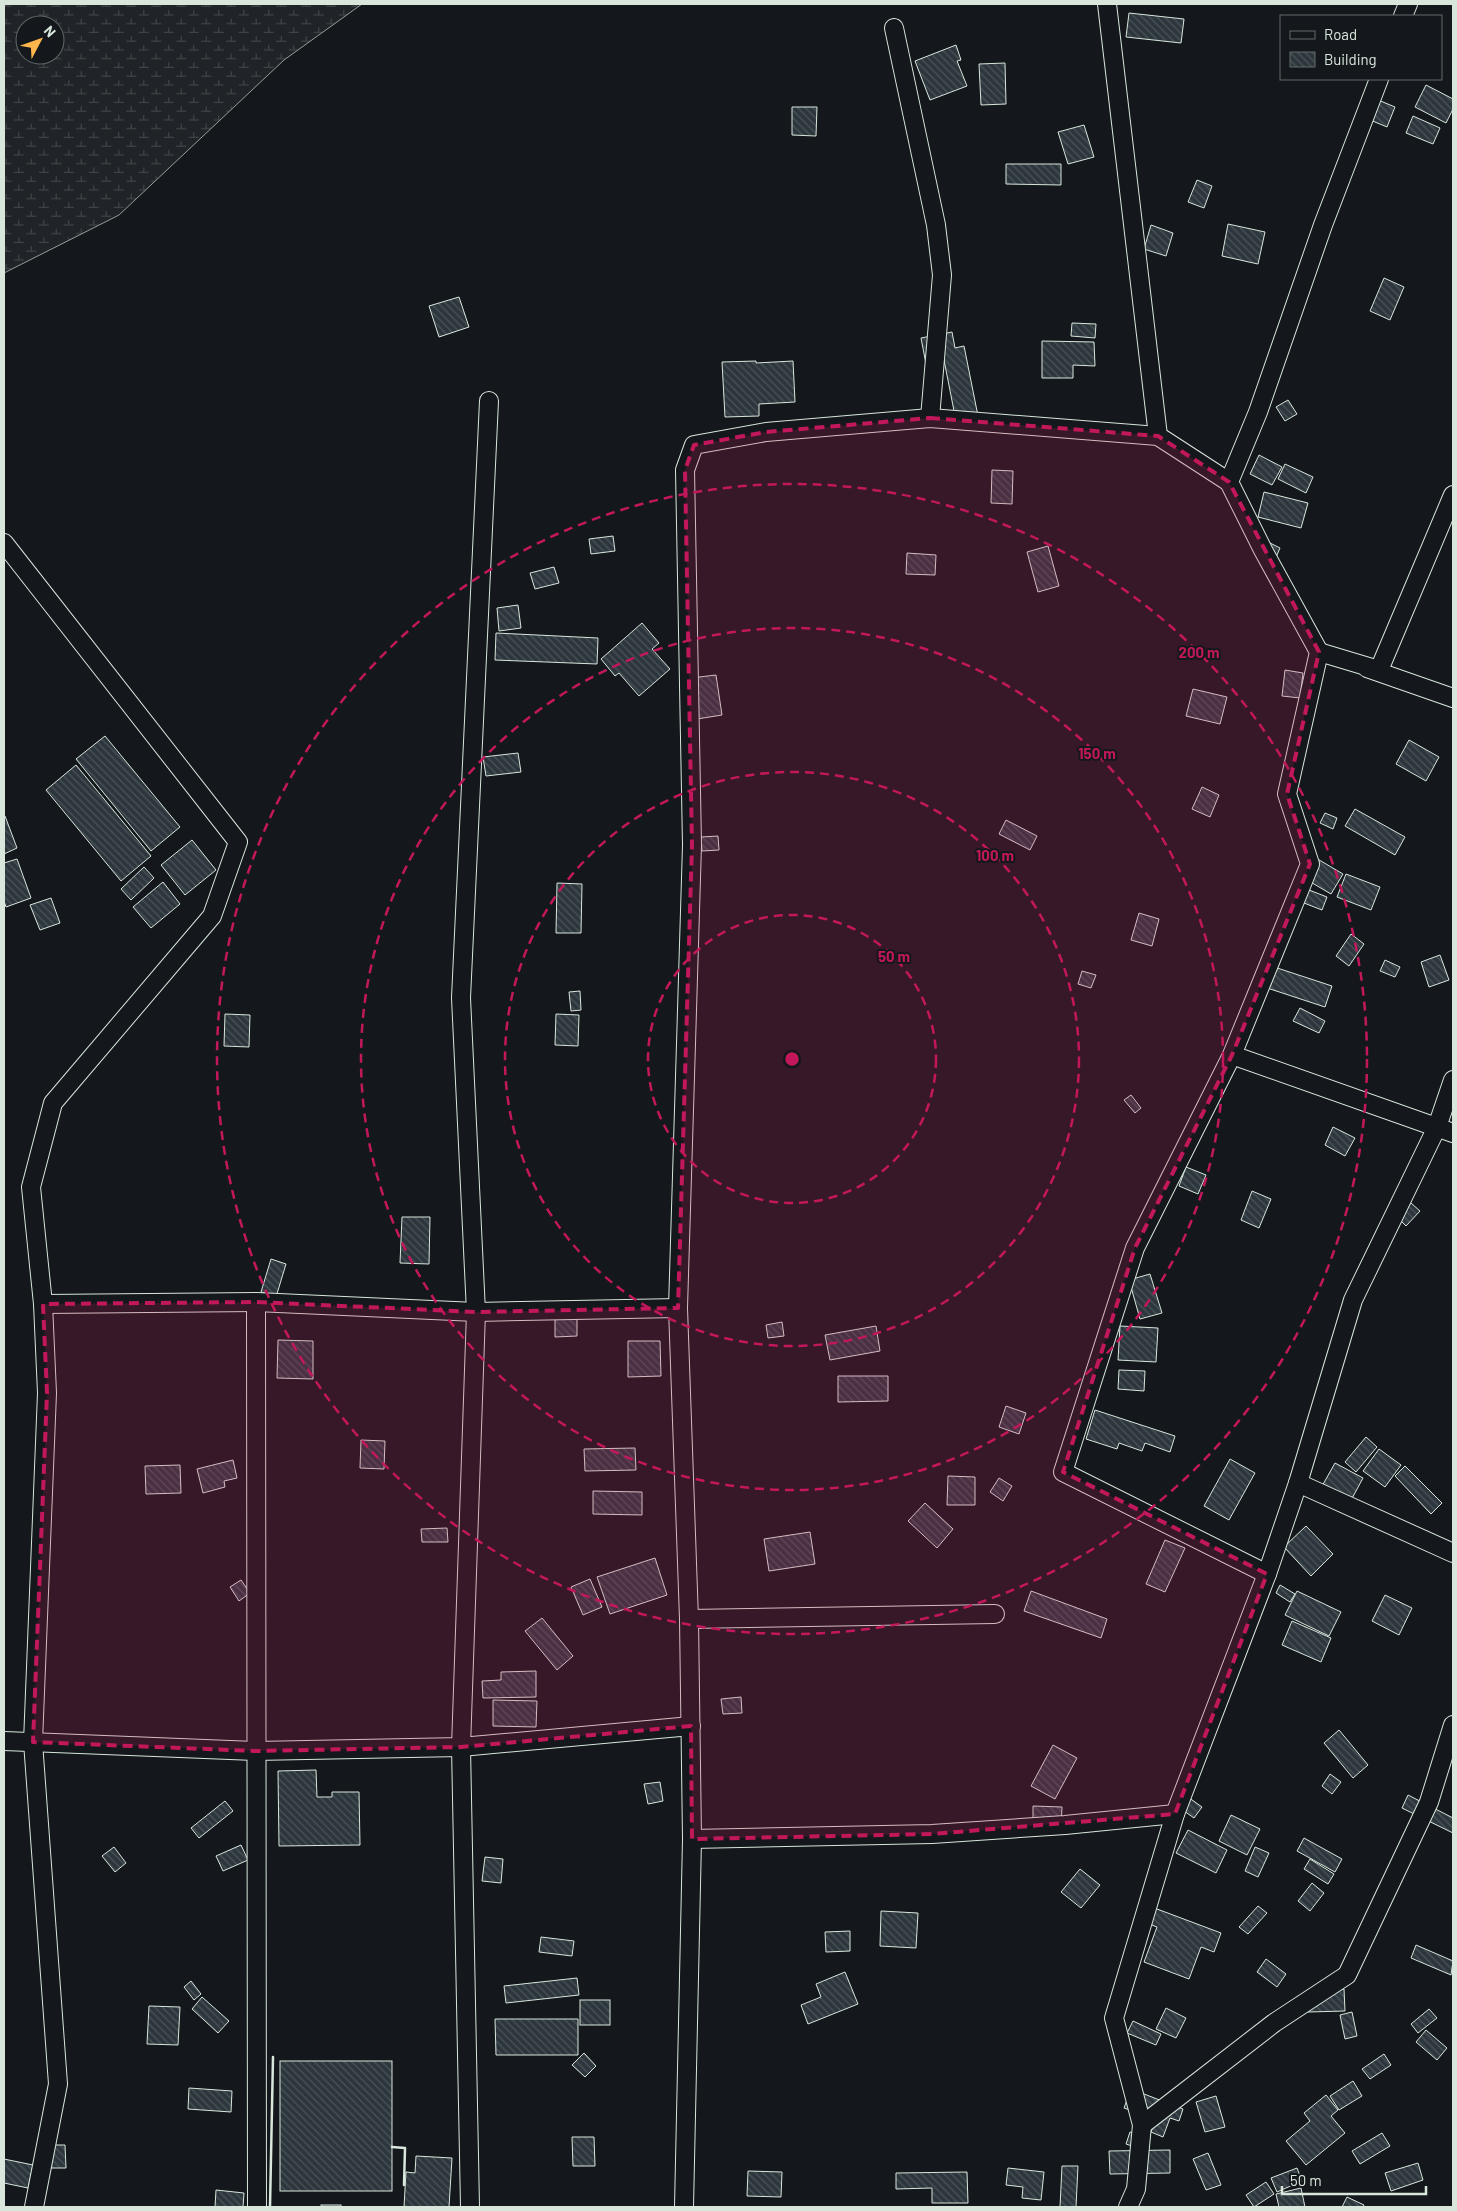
<svg xmlns="http://www.w3.org/2000/svg" width="1457" height="2211" viewBox="0 0 1457 2211" font-family="Barlow,sans-serif">
  <style>
    .wetland { fill: url(#wetland-marsh); stroke: #939e99; fill-rule: evenodd }
    .building { fill: url(#building-back-hatch); stroke: #d8e6dc }
    .lines { fill: none; stroke-linecap: round; stroke-linejoin: round }
    .street-casing { stroke: #d8e6dc; stroke-width: 20 }
    .street { stroke: #14181c; stroke-width: 18 }
    .wall { stroke: #d8e6dc; stroke-width: 2.5 }
    .marked { fill: #c2185b; fill-opacity: 0.2; stroke: #c2185b; stroke-width: 4; stroke-dasharray: 10 6; stroke-linejoin: round }
    .ring { fill: none; stroke: #c2185b; stroke-width: 2.5; stroke-dasharray: 9 6 }
    .centre { fill: #c2185b; stroke: #14181c; stroke-width: 2.5 }
    .ring-label { font-size: 15px; text-anchor: middle; font-weight: bold; fill: #c2185b; stroke: #14181c; stroke-width: 4; stroke-linejoin: round; paint-order: stroke }
  </style>
  <defs>
    <pattern id="wetland-marsh" width="20" height="14" patternUnits="userSpaceOnUse" patternTransform="scale(1.25)"><rect width="20" height="14" fill="#202428"/><path d="M1 5h8M5 5V1M11 12h8M15 12V8" fill="none" stroke="#404447"/></pattern>
    <pattern id="building-back-hatch" width="6" height="6" patternUnits="userSpaceOnUse" patternTransform="scale(1.25)"><rect width="6" height="6" fill="#2c363c"/><path d="M-1 5l2 2M0 0l6 6M5-1l2 2" fill="none" stroke="#4a5358"/></pattern>
  </defs>
  <rect width="100%" height="100%" fill="#14181c"/>
  <path class="wetland" d="M4 4H362L284 60 119 215 4 273ZM25 25H55V55H25Z"/>
  <g class="building">
    <polygon points="1129,13 1184,19 1181,43 1126,37"/>
    <polygon points="956,45 961,60 957,61 967,86 930,100 915,61"/>
    <polygon points="1005,63 1006,104 981,105 979,64"/>
    <polygon points="1426,85 1453,99 1453,109 1446,123 1415,107"/>
    <polygon points="1371,97 1395,107 1387,127 1363,117"/>
    <polygon points="792,107 817,107 816,136 792,135"/>
    <polygon points="1413,116 1440,128 1433,144 1406,133"/>
    <polygon points="1084,125 1094,157 1068,164 1058,132"/>
    <polygon points="1006,164 1061,164 1061,185 1006,184"/>
    <polygon points="1197,180 1212,186 1204,208 1188,202"/>
    <polygon points="1228,224 1265,232 1258,264 1222,256"/>
    <polygon points="1151,225 1173,233 1166,256 1144,249"/>
    <polygon points="1384,278 1404,287 1390,320 1370,311"/>
    <polygon points="459,297 469,327 439,337 429,306"/>
    <polygon points="1072,323 1096,324 1095,338 1071,336"/>
    <polygon points="952,332 955,348 964,346 978,416 956,421 944,360 926,364 921,338"/>
    <polygon points="1042,341 1094,342 1095,366 1073,365 1073,378 1042,378"/>
    <polygon points="756,361 756,363 793,361 795,402 759,404 759,416 725,417 722,362"/>
    <polygon points="1288,400 1297,414 1285,421 1276,407"/>
    <polygon points="1259,455 1282,467 1272,485 1250,474"/>
    <polygon points="1285,464 1313,477 1306,493 1278,479"/>
    <polygon points="992,470 1013,471 1012,504 991,503"/>
    <polygon points="1264,492 1308,503 1301,528 1258,517"/>
    <polygon points="613,536 615,551 591,554 589,539"/>
    <polygon points="1270,543 1280,548 1274,562 1264,557"/>
    <polygon points="1048,546 1059,586 1038,592 1027,552"/>
    <polygon points="907,553 936,555 935,575 906,574"/>
    <polygon points="554,567 559,583 535,589 530,573"/>
    <polygon points="518,605 521,628 499,631 497,608"/>
    <polygon points="642,623 659,643 652,649 670,669 639,696 619,673 615,676 601,659"/>
    <polygon points="496,633 598,638 597,664 495,660"/>
    <polygon points="1285,670 1303,673 1300,698 1282,696"/>
    <polygon points="716,675 722,715 697,719 691,678"/>
    <polygon points="1193,689 1227,697 1220,724 1186,716"/>
    <polygon points="105,736 180,827 151,851 76,759"/>
    <polygon points="1409,740 1439,757 1426,781 1396,764"/>
    <polygon points="518,753 521,772 486,776 483,757"/>
    <polygon points="76,765 151,856 121,881 46,790"/>
    <polygon points="1202,787 1219,795 1210,817 1192,809"/>
    <polygon points="1355,809 1405,837 1395,855 1345,826"/>
    <polygon points="1325,813 1337,818 1333,829 1320,823"/>
    <polygon points="5,816 17,848 4,854 4,817"/>
    <polygon points="1006,820 1037,836 1030,850 999,834"/>
    <polygon points="718,836 719,850 702,851 701,837"/>
    <polygon points="192,840 216,870 185,895 161,865"/>
    <polygon points="1309,854 1343,874 1331,894 1297,874"/>
    <polygon points="17,859 31,898 6,907 4,901 4,863"/>
    <polygon points="144,867 154,878 131,900 121,889"/>
    <polygon points="1346,874 1380,887 1371,910 1337,897"/>
    <polygon points="163,882 180,904 151,928 133,907"/>
    <polygon points="557,883 582,884 581,933 556,933"/>
    <polygon points="1309,890 1327,897 1322,910 1304,903"/>
    <polygon points="51,898 60,923 40,930 30,905"/>
    <polygon points="1139,913 1159,919 1152,946 1131,940"/>
    <polygon points="1351,934 1364,944 1349,966 1336,956"/>
    <polygon points="1440,955 1449,980 1429,987 1421,962"/>
    <polygon points="1385,960 1400,967 1395,977 1380,971"/>
    <polygon points="1262,963 1332,986 1325,1007 1255,984"/>
    <polygon points="1082,971 1096,975 1091,988 1078,984"/>
    <polygon points="580,991 581,1010 571,1011 569,992"/>
    <polygon points="1300,1008 1325,1021 1319,1033 1293,1021"/>
    <polygon points="225,1014 250,1015 249,1047 224,1046"/>
    <polygon points="556,1014 579,1015 578,1046 555,1045"/>
    <polygon points="1131,1095 1141,1108 1135,1113 1124,1100"/>
    <polygon points="1333,1127 1355,1138 1345,1156 1325,1145"/>
    <polygon points="1186,1167 1206,1175 1198,1194 1179,1186"/>
    <polygon points="1252,1191 1271,1199 1259,1228 1241,1220"/>
    <polygon points="1403,1196 1420,1211 1406,1226 1390,1210"/>
    <polygon points="402,1217 430,1217 429,1264 400,1263"/>
    <polygon points="271,1259 286,1264 276,1297 261,1292"/>
    <polygon points="1150,1274 1162,1313 1140,1319 1129,1280"/>
    <polygon points="577,1318 577,1336 555,1337 555,1319"/>
    <polygon points="782,1322 784,1336 768,1338 766,1325"/>
    <polygon points="876,1326 880,1351 830,1360 825,1335"/>
    <polygon points="1120,1326 1158,1328 1156,1362 1118,1360"/>
    <polygon points="278,1340 313,1341 313,1379 277,1378"/>
    <polygon points="628,1341 660,1341 661,1376 628,1377"/>
    <polygon points="1119,1370 1145,1371 1144,1391 1118,1389"/>
    <polygon points="838,1376 888,1376 888,1401 838,1402"/>
    <polygon points="1006,1406 1026,1413 1019,1434 999,1427"/>
    <polygon points="1095,1410 1175,1436 1170,1452 1145,1443 1142,1451 1119,1443 1117,1449 1086,1439"/>
    <polygon points="1366,1437 1377,1447 1356,1472 1345,1462"/>
    <polygon points="361,1440 385,1441 384,1469 360,1468"/>
    <polygon points="635,1448 636,1470 585,1471 584,1449"/>
    <polygon points="1379,1449 1401,1465 1385,1487 1363,1471"/>
    <polygon points="1230,1459 1255,1473 1229,1520 1204,1506"/>
    <polygon points="233,1460 237,1478 224,1481 225,1487 203,1493 197,1469"/>
    <polygon points="1335,1463 1363,1478 1349,1504 1321,1488"/>
    <polygon points="180,1465 181,1493 146,1494 145,1466"/>
    <polygon points="1405,1466 1442,1503 1431,1514 1395,1476"/>
    <polygon points="948,1476 975,1477 975,1505 947,1505"/>
    <polygon points="999,1478 1012,1486 1003,1501 990,1492"/>
    <polygon points="593,1491 642,1492 642,1515 593,1514"/>
    <polygon points="925,1503 953,1529 937,1548 908,1521"/>
    <polygon points="1306,1526 1333,1554 1311,1576 1284,1547"/>
    <polygon points="447,1528 448,1542 422,1542 421,1529"/>
    <polygon points="810,1532 815,1564 769,1571 764,1539"/>
    <polygon points="1165,1540 1185,1548 1165,1592 1146,1584"/>
    <polygon points="655,1558 667,1595 610,1614 597,1577"/>
    <polygon points="590,1579 602,1607 583,1615 571,1587"/>
    <polygon points="241,1580 250,1593 239,1601 230,1587"/>
    <polygon points="1280,1585 1295,1594 1290,1602 1276,1593"/>
    <polygon points="1031,1591 1107,1619 1101,1638 1024,1611"/>
    <polygon points="1297,1591 1341,1612 1329,1636 1285,1615"/>
    <polygon points="1385,1595 1412,1608 1399,1635 1372,1621"/>
    <polygon points="542,1618 573,1656 557,1670 525,1631"/>
    <polygon points="1292,1621 1331,1638 1321,1662 1282,1645"/>
    <polygon points="536,1671 536,1697 483,1698 482,1681 501,1680 501,1672"/>
    <polygon points="741,1697 742,1713 723,1714 721,1699"/>
    <polygon points="493,1700 537,1701 536,1727 493,1726"/>
    <polygon points="1339,1730 1368,1765 1353,1778 1324,1743"/>
    <polygon points="1053,1745 1077,1758 1055,1799 1031,1786"/>
    <polygon points="316,1770 317,1797 332,1797 332,1792 359,1792 360,1845 279,1846 278,1771"/>
    <polygon points="1330,1774 1341,1782 1332,1794 1322,1786"/>
    <polygon points="660,1782 663,1801 648,1804 644,1784"/>
    <polygon points="1178,1790 1202,1807 1194,1818 1170,1801"/>
    <polygon points="1408,1795 1453,1818 1453,1833 1402,1808"/>
    <polygon points="225,1801 233,1811 199,1838 191,1828"/>
    <polygon points="1033,1806 1062,1807 1061,1829 1033,1828"/>
    <polygon points="1231,1815 1260,1829 1247,1855 1219,1841"/>
    <polygon points="1188,1830 1227,1850 1216,1873 1176,1853"/>
    <polygon points="1304,1838 1342,1859 1335,1872 1297,1851"/>
    <polygon points="241,1845 248,1860 223,1871 216,1856"/>
    <polygon points="114,1847 126,1863 115,1872 102,1856"/>
    <polygon points="1255,1847 1269,1853 1258,1877 1245,1871"/>
    <polygon points="485,1857 503,1859 501,1883 482,1881"/>
    <polygon points="1310,1859 1334,1874 1328,1884 1304,1869"/>
    <polygon points="1080,1869 1100,1885 1081,1908 1061,1892"/>
    <polygon points="1312,1883 1324,1893 1310,1911 1298,1901"/>
    <polygon points="1141,1903 1221,1933 1214,1952 1201,1947 1189,1979 1144,1962 1157,1927 1136,1919"/>
    <polygon points="1258,1906 1267,1913 1248,1934 1239,1927"/>
    <polygon points="881,1911 918,1913 916,1948 880,1946"/>
    <polygon points="850,1931 850,1951 826,1952 825,1932"/>
    <polygon points="541,1937 574,1941 572,1956 539,1952"/>
    <polygon points="1416,1945 1453,1961 1451,1975 1411,1958"/>
    <polygon points="1266,1959 1286,1974 1277,1987 1257,1972"/>
    <polygon points="845,1972 858,2004 808,2024 801,2005 821,1997 816,1984"/>
    <polygon points="577,1978 579,1995 506,2003 504,1986"/>
    <polygon points="191,1981 201,1994 194,2000 184,1987"/>
    <polygon points="1344,1989 1345,2011 1308,2012 1307,1990"/>
    <polygon points="202,1997 229,2021 218,2033 192,2009"/>
    <rect x="580" y="2000" width="30" height="25"/>
    <polygon points="149,2006 180,2007 178,2045 147,2044"/>
    <polygon points="1166,2008 1186,2018 1176,2038 1156,2029"/>
    <polygon points="1429,2009 1437,2018 1418,2033 1411,2024"/>
    <polygon points="1352,2012 1357,2036 1345,2039 1340,2015"/>
    <polygon points="495,2019 578,2019 578,2055 496,2055"/>
    <polygon points="1133,2021 1161,2034 1156,2045 1127,2033"/>
    <polygon points="1426,2030 1447,2048 1437,2060 1416,2042"/>
    <polygon points="584,2053 596,2066 585,2077 572,2065"/>
    <polygon points="1384,2054 1391,2065 1370,2079 1362,2069"/>
    <rect x="280" y="2061" width="112" height="130"/>
    <polygon points="1353,2081 1362,2096 1339,2110 1330,2096"/>
    <polygon points="189,2088 232,2091 231,2112 188,2109"/>
    <polygon points="1131,2089 1183,2109 1179,2121 1170,2118 1163,2137 1151,2132 1156,2119 1124,2108"/>
    <polygon points="1326,2095 1338,2110 1331,2116 1345,2133 1306,2165 1286,2141 1310,2121 1304,2113"/>
    <polygon points="1216,2096 1225,2127 1205,2132 1196,2102"/>
    <polygon points="1130,2132 1145,2136 1141,2149 1126,2144"/>
    <polygon points="1382,2133 1390,2146 1360,2164 1352,2151"/>
    <polygon points="572,2137 594,2137 595,2166 573,2166"/>
    <polygon points="47,2145 65,2145 66,2168 47,2168"/>
    <polygon points="1170,2150 1170,2173 1110,2174 1109,2151"/>
    <polygon points="1208,2153 1221,2185 1206,2190 1193,2159"/>
    <polygon points="416,2156 452,2158 449,2207 404,2207 406,2172 415,2173"/>
    <polygon points="4,2159 33,2165 28,2188 4,2183"/>
    <polygon points="1418,2163 1423,2180 1391,2191 1385,2173"/>
    <polygon points="1062,2166 1078,2166 1076,2207 1060,2207"/>
    <polygon points="1008,2168 1044,2172 1041,2200 1022,2198 1023,2187 1006,2185"/>
    <polygon points="1297,2168 1302,2181 1277,2192 1271,2178"/>
    <polygon points="748,2171 782,2172 781,2197 747,2196"/>
    <polygon points="967,2172 968,2203 932,2203 932,2188 896,2189 896,2173"/>
    <polygon points="1266,2182 1274,2194 1254,2207 1246,2195"/>
    <polygon points="1301,2188 1305,2207 1279,2207 1276,2194"/>
    <polygon points="216,2190 244,2193 243,2207 215,2207"/>
    <polygon points="1347,2197 1364,2205 1363,2207 1342,2207"/>
    <rect x="321" y="2205" width="20" height="2"/>
  </g>
  <g class="lines">
    <defs>
      <g id="street">
        <polyline points="1107,4 1158,436"/>
        <polyline points="1403,16 1408,4"/>
        <polyline points="894,28 936,225 942,275 930,418"/>
        <polyline points="1229,482 1258,412 1323,225 1379,79"/>
        <polyline points="4,543 238,842 212,916 53,1103 31,1187 43,1304 47,1393 33,1742 58,2084 34,2207"/>
        <polyline points="1319,652 1379,670 1453,495"/>
        <polyline points="1367,668 1453,698"/>
        <polyline points="1232,1055 1453,1133"/>
        <polyline points="256,1302 257,2207"/>
        <polyline points="43,1304 256,1302 476,1312 678,1308"/>
        <polyline points="1298,1483 1453,1553"/>
        <polyline points="689,1619 995,1614"/>
        <polyline points="4,1741 255,1751 461,1747 691,1726"/>
        <polyline points="692,1839 932,1834 1065,1825 1175,1814"/>
        <polyline points="1142,2125 1274,2023 1347,1975 1429,1802 1453,1725"/>
        <polyline points="470,2207 461,1747 476,1312 461,998 489,401"/>
        <polyline points="684,2207 692,1839 689,1619 678,1308 692,845 685,470 694,445 766,432 930,418 1158,436 1229,482 1263,550 1319,652 1287,794 1310,864 1232,1055 1135,1248 1063,1472 1267,1574"/>
        <polyline points="1128,2207 1136,2189 1142,2125 1114,2018 1175,1814 1267,1574 1298,1483 1353,1300 1437,1127 1453,1080"/>
      </g>
    </defs>
    <use href="#street" class="street-casing"/>
    <use href="#street" class="street"/>
    <g class="wall">
      <polyline points="392,2147 405,2148 404,2185"/>
      <polyline points="270,2207 273,2057"/>
    </g>
  </g>
  <path class="marked" d="M930 418 1158 436 1229 482 1319 652 1287 794 1310 864 1232 1055 1135 1248 1063 1472 1267 1574 1175 1814 932 1834 692 1839 691 1726 461 1747 255 1751 33 1742 47 1393 43 1304 256 1302 476 1312 678 1308 692 845 685 470 694 445 766 432Z"/>
  <g class="ring">
    <circle cx="792" cy="1059" r="144"/>
    <circle cx="792" cy="1059" r="287"/>
    <circle cx="792" cy="1059" r="431"/>
    <circle cx="792" cy="1059" r="575"/>
  </g>
  <circle cx="792" cy="1059" r="8" class="centre"/>
  <g class="ring-label">
    <text x="1199" y="658">200 m</text>
    <text x="1097" y="759">150 m</text>
    <text x="995" y="861">100 m</text>
    <text x="894" y="962">50 m</text>
  </g>
  <rect width="1457" height="2211" fill="none" stroke="#d8e6dc" stroke-width="10"/>
  <rect x="1280" y="15" width="162" height="65" fill="#14181c" stroke="#626a69"/>
  <rect x="1290" y="31" width="25" height="8" fill="#14181c" stroke="#626a69"/>
  <text x="1324" y="40" font-size="15" fill="#d8e6dc">Road</text>
  <rect x="1290" y="52" width="25" height="15" fill="url(#building-back-hatch)" stroke="#626a69"/>
  <text x="1324" y="65" font-size="15" fill="#d8e6dc">Building</text>
  <g transform="translate(40 40) rotate(49)"><circle r="24" fill="#14181c" stroke="#626a69"/>
  <path d="M0-4L9 19L0 12L-9 19Z" fill="#ffb74d"/>
  <text y="-8" font-size="14" font-weight="bold" text-anchor="middle" fill="#d8e6dc">N</text>
  </g>
  <path d="M1282 2186v8h144v-8" fill="none" stroke="#d8e6dc" stroke-width="2.5"/>
  <text x="1290" y="2186" font-size="15" fill="#d8e6dc" stroke="#14181c" stroke-width="4" paint-order="stroke">50 m</text>
</svg>
